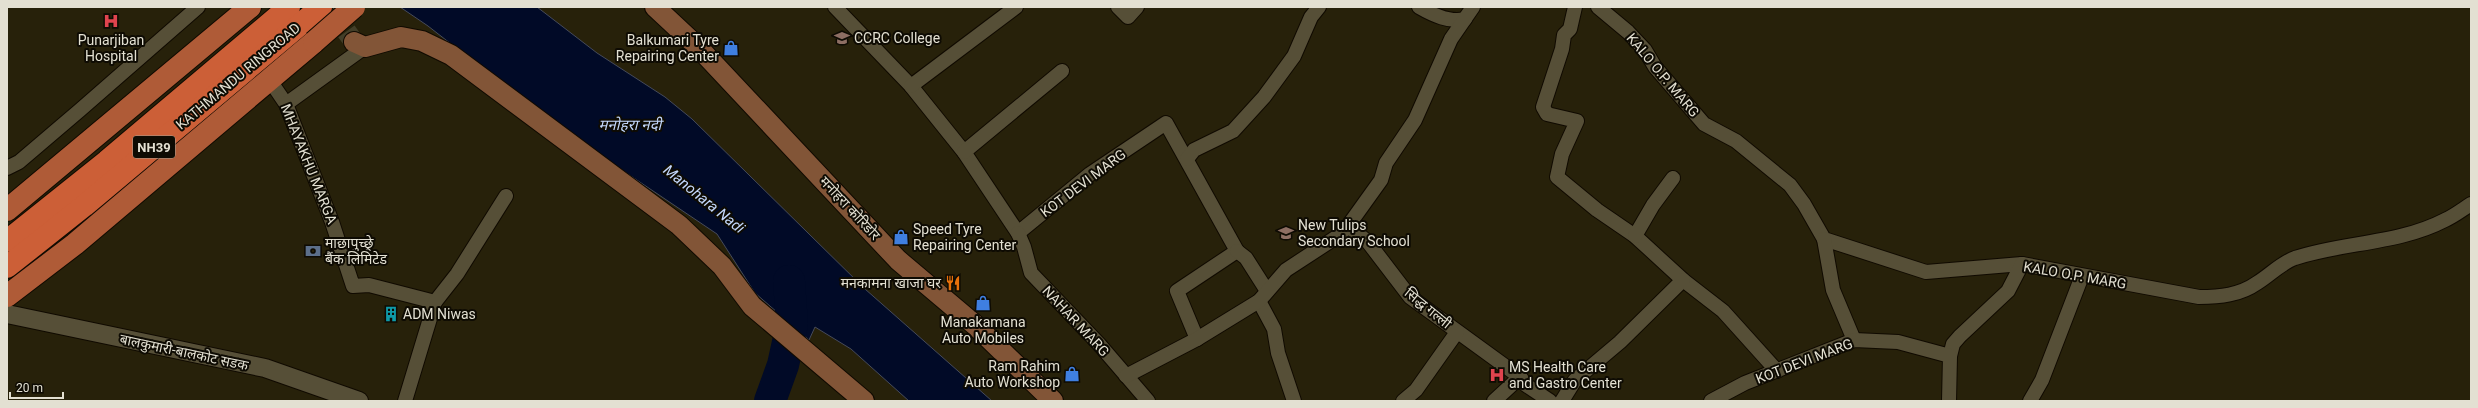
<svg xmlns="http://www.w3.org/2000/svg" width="2478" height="408" viewBox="0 0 2478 408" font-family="Roboto,'Noto Sans Devanagari',sans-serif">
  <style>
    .water { fill: #010a27; stroke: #454a5a }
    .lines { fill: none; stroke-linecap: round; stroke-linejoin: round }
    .river { stroke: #010a27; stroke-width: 32 }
    .secondary-tunnel { stroke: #433e28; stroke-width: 20; stroke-dasharray: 20 10; stroke-linecap: butt }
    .minor-casing { stroke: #100a00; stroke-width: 16 }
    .tertiary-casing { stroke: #100a00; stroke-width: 20 }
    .secondary-casing { stroke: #100a00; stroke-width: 22 }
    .primary-casing { stroke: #100a00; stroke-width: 24 }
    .trunk-casing { stroke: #100a00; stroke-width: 24 }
    .minor { stroke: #564f37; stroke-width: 14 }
    .tertiary { stroke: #564f37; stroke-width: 18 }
    .secondary { stroke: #825537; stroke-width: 20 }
    .primary { stroke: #af5b37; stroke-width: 22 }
    .trunk { stroke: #cc5f37; stroke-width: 22 }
    .primary-bridge-casing { stroke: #100a00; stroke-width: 24; stroke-linecap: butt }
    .primary-bridge { stroke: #af5b37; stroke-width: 22 }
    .labels { text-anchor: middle; stroke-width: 4; stroke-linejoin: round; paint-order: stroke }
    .shield { fill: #0e0b03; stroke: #a3a094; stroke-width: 1 }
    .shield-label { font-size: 13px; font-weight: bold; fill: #e3e0d2 }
    .poi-label { font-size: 14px; fill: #e3e0d2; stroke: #0e0b03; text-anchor: start }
    .street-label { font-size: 14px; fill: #e3e0d2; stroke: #0e0b03 }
    .water-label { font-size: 15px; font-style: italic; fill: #c4d8fc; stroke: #0e0b03 }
  </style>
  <rect width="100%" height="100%" fill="#27210a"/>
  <polygon class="water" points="400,7 537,7 597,53 665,97 692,119 865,289 992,401 909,401 851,349 815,327 809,340 755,293 717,234 555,125 428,26"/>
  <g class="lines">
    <polyline class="river" points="770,401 783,365 792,324 789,281"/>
    <polyline class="secondary-tunnel" points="329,7 354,42"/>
    <defs>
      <g id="minor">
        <polyline points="835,7 911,86 964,152 1018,233 1090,174 1166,123 1237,251 1177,291 1197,339"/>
        <polyline points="1118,7 1128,17 1137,7"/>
        <path d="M1419 7C1433 15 1450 23 1465 19"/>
        <polyline points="1575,7 1570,29 1564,35 1562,49 1543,107 1547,114 1577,121 1562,154 1557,177 1597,210 1635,236 1683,280 1723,311 1777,371"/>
        <path d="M1598 7 1628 32 1645 50 1655 67 1704 124 1736 141 1790 185 1804 204 1824 239 1926 272 2022 264 2199 297C2220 297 2240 295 2257 283 2270 275 2281 263 2295 258 2344 242 2399 244 2445 220 2454 216 2463 209 2471 204"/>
        <polyline points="269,79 286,104 332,222 353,286 369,285 435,302"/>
        <polyline points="911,86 1016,7"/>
        <polyline points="286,104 365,47"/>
        <polyline points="964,152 1062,71"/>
        <polyline points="1187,159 1194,150 1233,131 1264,97 1294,56 1311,17 1319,7"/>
        <polyline points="7,168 19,162 80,110 198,7"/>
        <polyline points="1348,226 1368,242 1410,297 1520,377"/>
        <polyline points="1018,233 1024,247 1031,273 1099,344 1148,401"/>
        <polyline points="1635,236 1653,205 1673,178"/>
        <polyline points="1824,239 1833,290 1854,340"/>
        <polyline points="1237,251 1246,258 1267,291"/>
        <polyline points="1259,301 1274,329 1278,353 1294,401"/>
        <polyline points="1950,356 1953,344 1960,336 2008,291 2022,264"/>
        <polyline points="1126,376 1197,339 1259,301 1286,270 1338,236 1348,226 1381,180 1386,163 1415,120 1451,39 1473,7"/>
        <polyline points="405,401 435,302 457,274 506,196"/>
        <polyline points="1403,401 1416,390 1457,332"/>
        <polyline points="1494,401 1520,377 1526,385 1550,401"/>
        <polyline points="1562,401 1575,380 1620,342 1683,280"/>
        <polyline points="1711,401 1745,383 1854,340 1898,342 1950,356 1949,401"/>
        <polyline points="2030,401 2042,380 2082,276"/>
      </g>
      <polyline id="tertiary" points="7,314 265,368 359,401"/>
      <g id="secondary">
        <polyline points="655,7 699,48 898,260 975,325 1053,401"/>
        <polyline points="354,42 365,47 401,37 422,41 451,55 679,225 722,266 752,306 864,401"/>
      </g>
      <g id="primary">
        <polyline points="7,210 250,7"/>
        <polyline points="7,296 75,244 314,42"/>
      </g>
      <g id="trunk">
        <polyline points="7,241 107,161 289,7"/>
        <polyline points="7,267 84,206 321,7"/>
      </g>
    </defs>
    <use href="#minor" class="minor-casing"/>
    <use href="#tertiary" class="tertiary-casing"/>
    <use href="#secondary" class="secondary-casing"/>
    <use href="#primary" class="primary-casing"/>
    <use href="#trunk" class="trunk-casing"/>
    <use href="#minor" class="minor"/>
    <use href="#tertiary" class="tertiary"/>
    <use href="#secondary" class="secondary"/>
    <use href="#primary" class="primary"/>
    <use href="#trunk" class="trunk"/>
    <defs>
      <polyline id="primary-bridge" points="314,42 354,7"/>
    </defs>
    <use href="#primary-bridge" class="primary-bridge-casing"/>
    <use href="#primary-bridge" class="primary-bridge"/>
  </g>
  <defs>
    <symbol id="hospital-bare" viewBox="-9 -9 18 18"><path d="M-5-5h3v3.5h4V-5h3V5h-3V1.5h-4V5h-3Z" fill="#e0444e" stroke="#0e0b03" stroke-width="2.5" paint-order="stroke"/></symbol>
    <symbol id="university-bare" viewBox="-9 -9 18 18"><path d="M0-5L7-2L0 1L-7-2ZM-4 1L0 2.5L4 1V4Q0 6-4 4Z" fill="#8d6e63" stroke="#0e0b03" stroke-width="2.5" paint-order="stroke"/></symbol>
    <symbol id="shop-bare" viewBox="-9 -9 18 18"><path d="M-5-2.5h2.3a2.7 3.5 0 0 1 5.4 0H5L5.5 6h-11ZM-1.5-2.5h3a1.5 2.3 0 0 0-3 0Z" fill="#3f7fe0" stroke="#0e0b03" stroke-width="2.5" paint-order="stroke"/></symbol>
    <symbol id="school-bare" viewBox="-9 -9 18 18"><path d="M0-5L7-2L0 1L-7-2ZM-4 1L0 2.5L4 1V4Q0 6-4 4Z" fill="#8d6e63" stroke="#0e0b03" stroke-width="2.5" paint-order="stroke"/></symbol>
    <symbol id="bank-bare" viewBox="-9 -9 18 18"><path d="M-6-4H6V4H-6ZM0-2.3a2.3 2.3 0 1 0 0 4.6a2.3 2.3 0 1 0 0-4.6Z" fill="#5c6f8a" stroke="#0e0b03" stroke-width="2.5" paint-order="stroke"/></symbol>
    <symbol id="restaurant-bare" viewBox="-9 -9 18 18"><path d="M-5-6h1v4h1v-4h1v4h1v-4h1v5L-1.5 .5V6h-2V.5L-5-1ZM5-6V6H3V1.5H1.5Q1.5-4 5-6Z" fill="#e8710a" stroke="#0e0b03" stroke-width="2.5" paint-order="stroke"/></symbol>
    <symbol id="building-bare" viewBox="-9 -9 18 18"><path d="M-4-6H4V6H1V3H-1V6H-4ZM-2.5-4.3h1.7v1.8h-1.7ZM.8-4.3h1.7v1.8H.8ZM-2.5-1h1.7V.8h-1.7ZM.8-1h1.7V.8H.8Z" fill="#0f9aa8" stroke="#0e0b03" stroke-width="2.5" paint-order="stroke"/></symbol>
  </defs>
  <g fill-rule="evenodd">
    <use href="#hospital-bare" x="100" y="10" width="22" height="22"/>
    <use href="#university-bare" x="831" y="27" width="22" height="22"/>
    <use href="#shop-bare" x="720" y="37" width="22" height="22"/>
    <use href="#school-bare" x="1275" y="222" width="22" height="22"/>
    <use href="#shop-bare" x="890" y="226" width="22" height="22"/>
    <use href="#bank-bare" x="302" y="240" width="22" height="22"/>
    <use href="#restaurant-bare" x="942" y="272" width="22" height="22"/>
    <use href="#shop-bare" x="972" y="292" width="22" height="22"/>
    <use href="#building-bare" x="380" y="303" width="22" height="22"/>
    <use href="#shop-bare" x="1061" y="363" width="22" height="22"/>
    <use href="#hospital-bare" x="1486" y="364" width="22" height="22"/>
  </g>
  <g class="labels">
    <rect class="shield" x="133" y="136" width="42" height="22" rx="3"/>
    <g class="shield-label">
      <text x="154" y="152">NH39</text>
    </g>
    <g class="poi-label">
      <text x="854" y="43">CCRC College</text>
      <text x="111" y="45" text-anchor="middle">Punarjiban<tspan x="111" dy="16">Hospital</tspan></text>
      <text x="719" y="45" text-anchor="end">Balkumari Tyre<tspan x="719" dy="16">Repairing Center</tspan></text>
      <text x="1298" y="230">New Tulips<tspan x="1298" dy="16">Secondary School</tspan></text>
      <text x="913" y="234">Speed Tyre<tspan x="913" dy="16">Repairing Center</tspan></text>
      <text x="325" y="248">माछापुच्छ्रे<tspan x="325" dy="16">बैंक लिमिटेड</tspan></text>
      <text x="941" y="288" text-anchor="end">मनकामना खाजा घर</text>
      <text x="403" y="319">ADM Niwas</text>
      <text x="983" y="327" text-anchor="middle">Manakamana<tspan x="983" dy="16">Auto Mobiles</tspan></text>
      <text x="1060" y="371" text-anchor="end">Ram Rahim<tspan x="1060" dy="16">Auto Workshop</tspan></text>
      <text x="1509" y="372">MS Health Care<tspan x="1509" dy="16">and Gastro Center</tspan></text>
    </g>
    <g class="street-label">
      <text transform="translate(1663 75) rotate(50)" y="5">KALO O.P. MARG</text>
      <text transform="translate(238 76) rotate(-40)" y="5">KATHMANDU RINGROAD</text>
      <text transform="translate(309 164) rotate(68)" y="5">MHAYAKHU MARGA</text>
      <text transform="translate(1083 183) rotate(-37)" y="5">KOT DEVI MARG</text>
      <text transform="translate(850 208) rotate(47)" y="5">मनोहरा कोरिडोर</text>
      <text transform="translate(2075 275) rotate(10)" y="5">KALO O.P. MARG</text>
      <text transform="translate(1428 308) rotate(39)" y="5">सिद्ध गल्ली</text>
      <text transform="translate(1076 321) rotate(47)" y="5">NAHAR MARG</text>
      <text transform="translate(184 352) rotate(12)" y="5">बालकुमारी-बालकोट सडक</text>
      <text transform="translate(1804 361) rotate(-21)" y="5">KOT DEVI MARG</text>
    </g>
    <g class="water-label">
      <text x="630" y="130">मनोहरा नदी</text>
      <text transform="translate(704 199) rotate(39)" y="5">Manohara Nadi</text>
    </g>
  </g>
  <rect width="2478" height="408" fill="none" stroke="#e3e0d2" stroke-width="16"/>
  <path d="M10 392v6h53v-6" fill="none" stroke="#e3e0d2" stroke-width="2"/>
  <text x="16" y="392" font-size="12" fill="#e3e0d2" stroke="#0e0b03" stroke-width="3" paint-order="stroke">20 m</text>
</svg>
